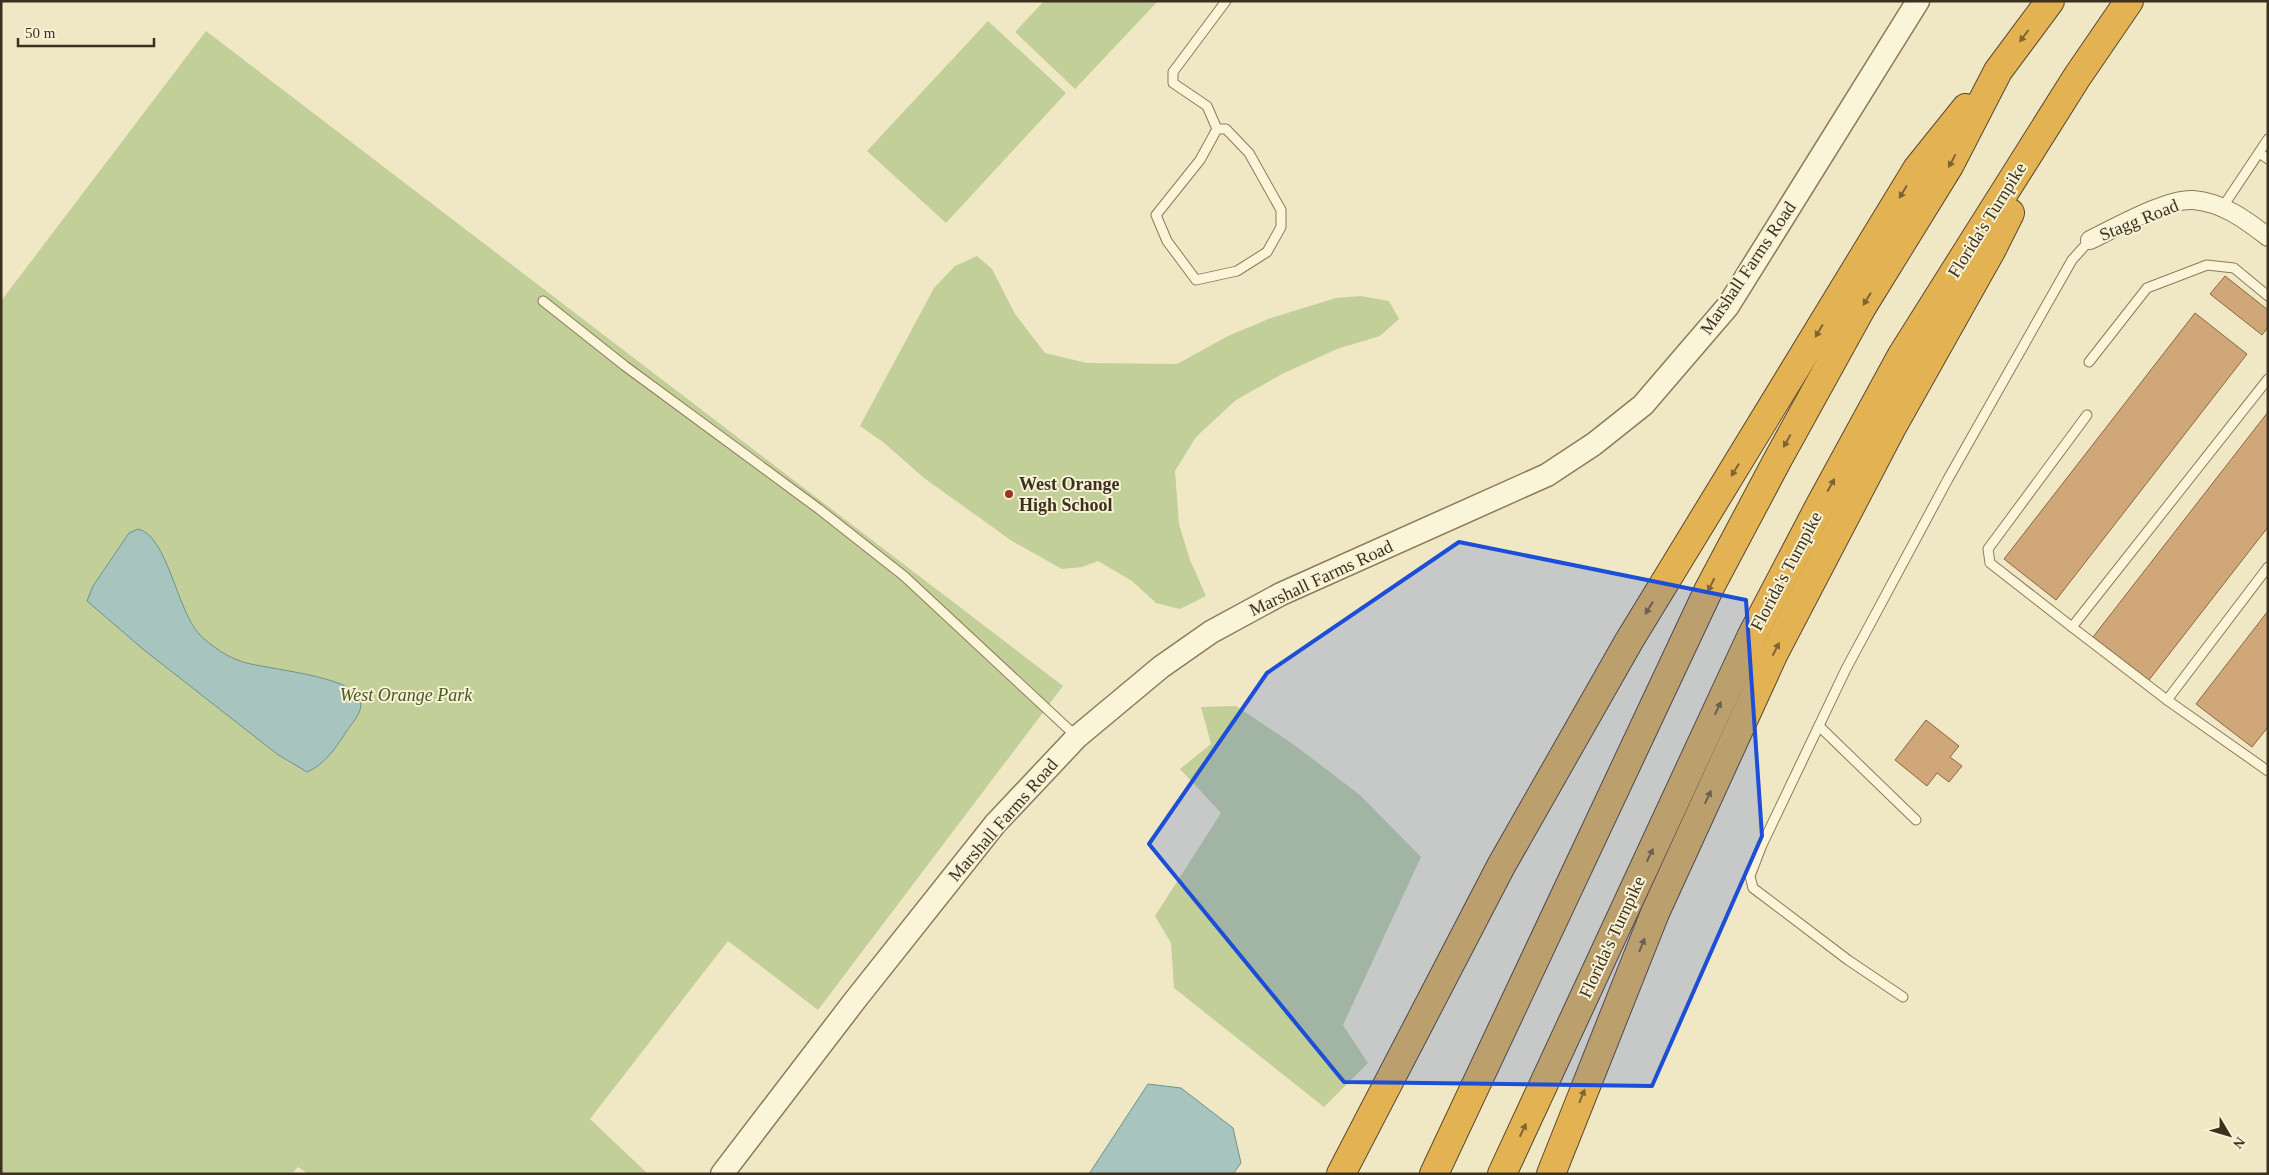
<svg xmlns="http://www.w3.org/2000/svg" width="2269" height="1175" viewBox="0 0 2269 1175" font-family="'Times New Roman',serif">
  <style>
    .green { fill: #c3cf98 }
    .water { fill: #a7c4be; stroke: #6d938d }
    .building { fill: #d0a779; stroke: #8d663e }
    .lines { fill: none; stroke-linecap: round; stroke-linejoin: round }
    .service-casing { stroke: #8d7a5a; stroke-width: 11 }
    .minor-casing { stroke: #8d7a5a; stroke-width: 20 }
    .tertiary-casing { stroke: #8d7a5a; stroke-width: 25 }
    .motorway-casing { stroke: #5a482e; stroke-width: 30 }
    .service { stroke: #faf4d9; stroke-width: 9 }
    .minor { stroke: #faf4d9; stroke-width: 18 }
    .tertiary { stroke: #faf4d9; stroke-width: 22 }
    .motorway { stroke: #e3b353; stroke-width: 28 }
    .oneway { fill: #7f6433 }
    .marked { fill: #1d4ed8; fill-opacity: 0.2; stroke: #1d4ed8; stroke-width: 4; stroke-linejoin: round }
    .poi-dot { fill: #9f3327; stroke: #f7f1d5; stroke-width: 2 }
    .labels { text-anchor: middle; stroke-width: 4; stroke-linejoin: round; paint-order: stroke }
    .street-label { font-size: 18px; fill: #3c301e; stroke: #f7f1d5 }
    .poi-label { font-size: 18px; font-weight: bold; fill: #3c301e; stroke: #f7f1d5; text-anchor: start }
    .park-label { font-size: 18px; font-style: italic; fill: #465924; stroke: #f7f1d5 }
  </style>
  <rect width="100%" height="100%" fill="#f0e8c5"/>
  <g class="green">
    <polygon points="1044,1 1158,1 1075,89 1015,32"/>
    <polygon points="988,21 1066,93 946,223 867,151"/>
    <polygon points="206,31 1063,686 818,1010 728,941 590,1119 648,1174 308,1174 298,1167 292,1174 1,1174 1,301"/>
    <polygon points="977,256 992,269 1015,314 1045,353 1087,363 1177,364 1228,336 1271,318 1336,298 1361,296 1389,301 1399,319 1380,336 1337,349 1282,374 1236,400 1196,437 1175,471 1179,524 1190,560 1206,596 1180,609 1156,603 1132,581 1098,561 1082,567 1062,569 1012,541 924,478 883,442 860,426 934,288 955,266"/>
    <polygon points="1236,706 1293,744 1360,795 1421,857 1343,1025 1368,1063 1324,1107 1174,988 1171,943 1155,916 1221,813 1180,769 1211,744 1201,707"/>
  </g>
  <g class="water">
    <path d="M138 529C167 535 177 610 199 634 211 646 227 657 243 662 265 669 353 676 360 699 364 710 354 721 348 729 337 746 326 764 307 772L277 754 144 650 87 601 93 586 129 533Z"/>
    <polygon points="1148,1084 1181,1088 1233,1128 1241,1163 1233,1174 1089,1174"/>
  </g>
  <g class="building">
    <polygon points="2225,276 2268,310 2268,327 2262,335 2210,294"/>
    <polygon points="2195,313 2247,354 2056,600 2004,559"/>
    <polygon points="2268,412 2268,527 2149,680 2093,637"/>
    <polygon points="2268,611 2268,727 2252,747 2196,704"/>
    <polygon points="1926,720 1959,746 1950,757 1962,766 1949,782 1937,773 1927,786 1895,760"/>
  </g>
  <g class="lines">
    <defs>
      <g id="service">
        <polygon points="1217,129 1226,129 1249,153 1281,210 1281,227 1267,252 1237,271 1196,280 1167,241 1156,215 1200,160"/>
        <polyline points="1217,129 1207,106 1173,83 1173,72 1226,1"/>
        <polyline points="2259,153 2268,159"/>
        <polyline points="2222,208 2268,139"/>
        <polyline points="543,301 625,366 819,509 904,576 1077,737"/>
        <polyline points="2089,362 2147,288 2207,265 2234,268 2268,296"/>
        <polyline points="2268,379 2072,627 2167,700 2268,771"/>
        <polyline points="2072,627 1990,563 1988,549 2087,415"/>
        <polyline points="2167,700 2268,567"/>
        <polyline points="1819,726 1916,820"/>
        <polyline points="1903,997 1848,960 1753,888 1750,876 1762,845 1846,669 1948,479 2072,260 2090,240"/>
      </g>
      <path id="minor" d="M2090 240C2115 228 2168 198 2193 200 2222 202 2246 220 2268 237"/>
      <polyline id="tertiary" points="722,1174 856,999 995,824 1077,737 1161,667 1211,632 1281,594 1547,475 1594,444 1643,405 1728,306 1918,1"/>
      <g id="motorway">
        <polyline points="1341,1174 1501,866 1629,641 1917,169 1966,108"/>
        <polyline points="1434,1174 1709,589 1778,459 1862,307 1949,166 1998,71 2050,1"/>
        <polyline points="1502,1174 1751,637 1819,507 1902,355 2077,77 2129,1"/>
        <polyline points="1551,1174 1655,913 1774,653 1891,429 1991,251 2010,213"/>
      </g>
    </defs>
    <use href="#service" class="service-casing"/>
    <use href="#minor" class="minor-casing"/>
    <use href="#tertiary" class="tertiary-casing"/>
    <use href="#motorway" class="motorway-casing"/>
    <use href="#service" class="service"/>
    <use href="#minor" class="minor"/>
    <use href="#tertiary" class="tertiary"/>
    <use href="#motorway" class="motorway"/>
  </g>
  <defs><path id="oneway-solid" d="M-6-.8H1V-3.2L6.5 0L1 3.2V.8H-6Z" transform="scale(1.25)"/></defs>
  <g class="oneway">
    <use href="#oneway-solid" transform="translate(2024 36) rotate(127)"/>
    <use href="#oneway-solid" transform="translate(1952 161) rotate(118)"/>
    <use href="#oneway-solid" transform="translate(1903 192) rotate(121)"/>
    <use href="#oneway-solid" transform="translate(1867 299) rotate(122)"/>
    <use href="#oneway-solid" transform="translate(1819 331) rotate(121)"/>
    <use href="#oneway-solid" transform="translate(1787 441) rotate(119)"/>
    <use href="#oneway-solid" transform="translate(1735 470) rotate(122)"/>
    <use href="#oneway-solid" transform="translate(1831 485) rotate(-61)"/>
    <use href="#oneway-solid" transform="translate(1711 585) rotate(117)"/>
    <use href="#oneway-solid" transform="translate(1649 608) rotate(122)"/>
    <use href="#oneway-solid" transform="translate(1776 649) rotate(-63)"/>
    <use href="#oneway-solid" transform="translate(1718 708) rotate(-65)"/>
    <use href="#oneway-solid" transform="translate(1708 797) rotate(-65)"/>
    <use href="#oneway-solid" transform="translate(1650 855) rotate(-65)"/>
    <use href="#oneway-solid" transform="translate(1642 945) rotate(-68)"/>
    <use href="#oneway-solid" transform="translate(1582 1096) rotate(-68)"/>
    <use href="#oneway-solid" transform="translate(1523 1130) rotate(-65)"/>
  </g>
  <path class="marked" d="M1459 542 1746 600 1762 836 1652 1086 1344 1082 1149 844 1267 673Z"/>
  <circle class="poi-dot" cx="1009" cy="494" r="5"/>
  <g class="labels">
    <g class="street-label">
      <text transform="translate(1987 220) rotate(-58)" y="6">Florida's Turnpike</text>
      <text transform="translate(2139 220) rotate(-22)" y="6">Stagg Road</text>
      <text transform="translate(1748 268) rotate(-56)" y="6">Marshall Farms Road</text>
      <text transform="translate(1786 571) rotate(-62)" y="6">Florida's Turnpike</text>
      <text transform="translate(1321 578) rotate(-25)" y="6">Marshall Farms Road</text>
      <text transform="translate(1003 820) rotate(-49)" y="6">Marshall Farms Road</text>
      <text transform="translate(1612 937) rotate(-65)" y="6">Florida's Turnpike</text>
    </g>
    <g class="poi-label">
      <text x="1019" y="490">West Orange<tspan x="1019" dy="21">High School</tspan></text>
    </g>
    <g class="park-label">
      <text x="406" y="701">West Orange Park</text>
    </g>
  </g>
  <rect width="2269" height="1175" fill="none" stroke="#3c301e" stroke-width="5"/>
  <g transform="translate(2229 1135) rotate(128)" stroke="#f7f1d5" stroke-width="4" paint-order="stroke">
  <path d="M0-4L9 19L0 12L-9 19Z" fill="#3c301e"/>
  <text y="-8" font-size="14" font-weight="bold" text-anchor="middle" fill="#3c301e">N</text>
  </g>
  <path d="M18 38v8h136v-8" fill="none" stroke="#3c301e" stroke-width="2.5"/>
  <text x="25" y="38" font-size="15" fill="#3c301e" stroke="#f7f1d5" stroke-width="4" paint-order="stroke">50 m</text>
</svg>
